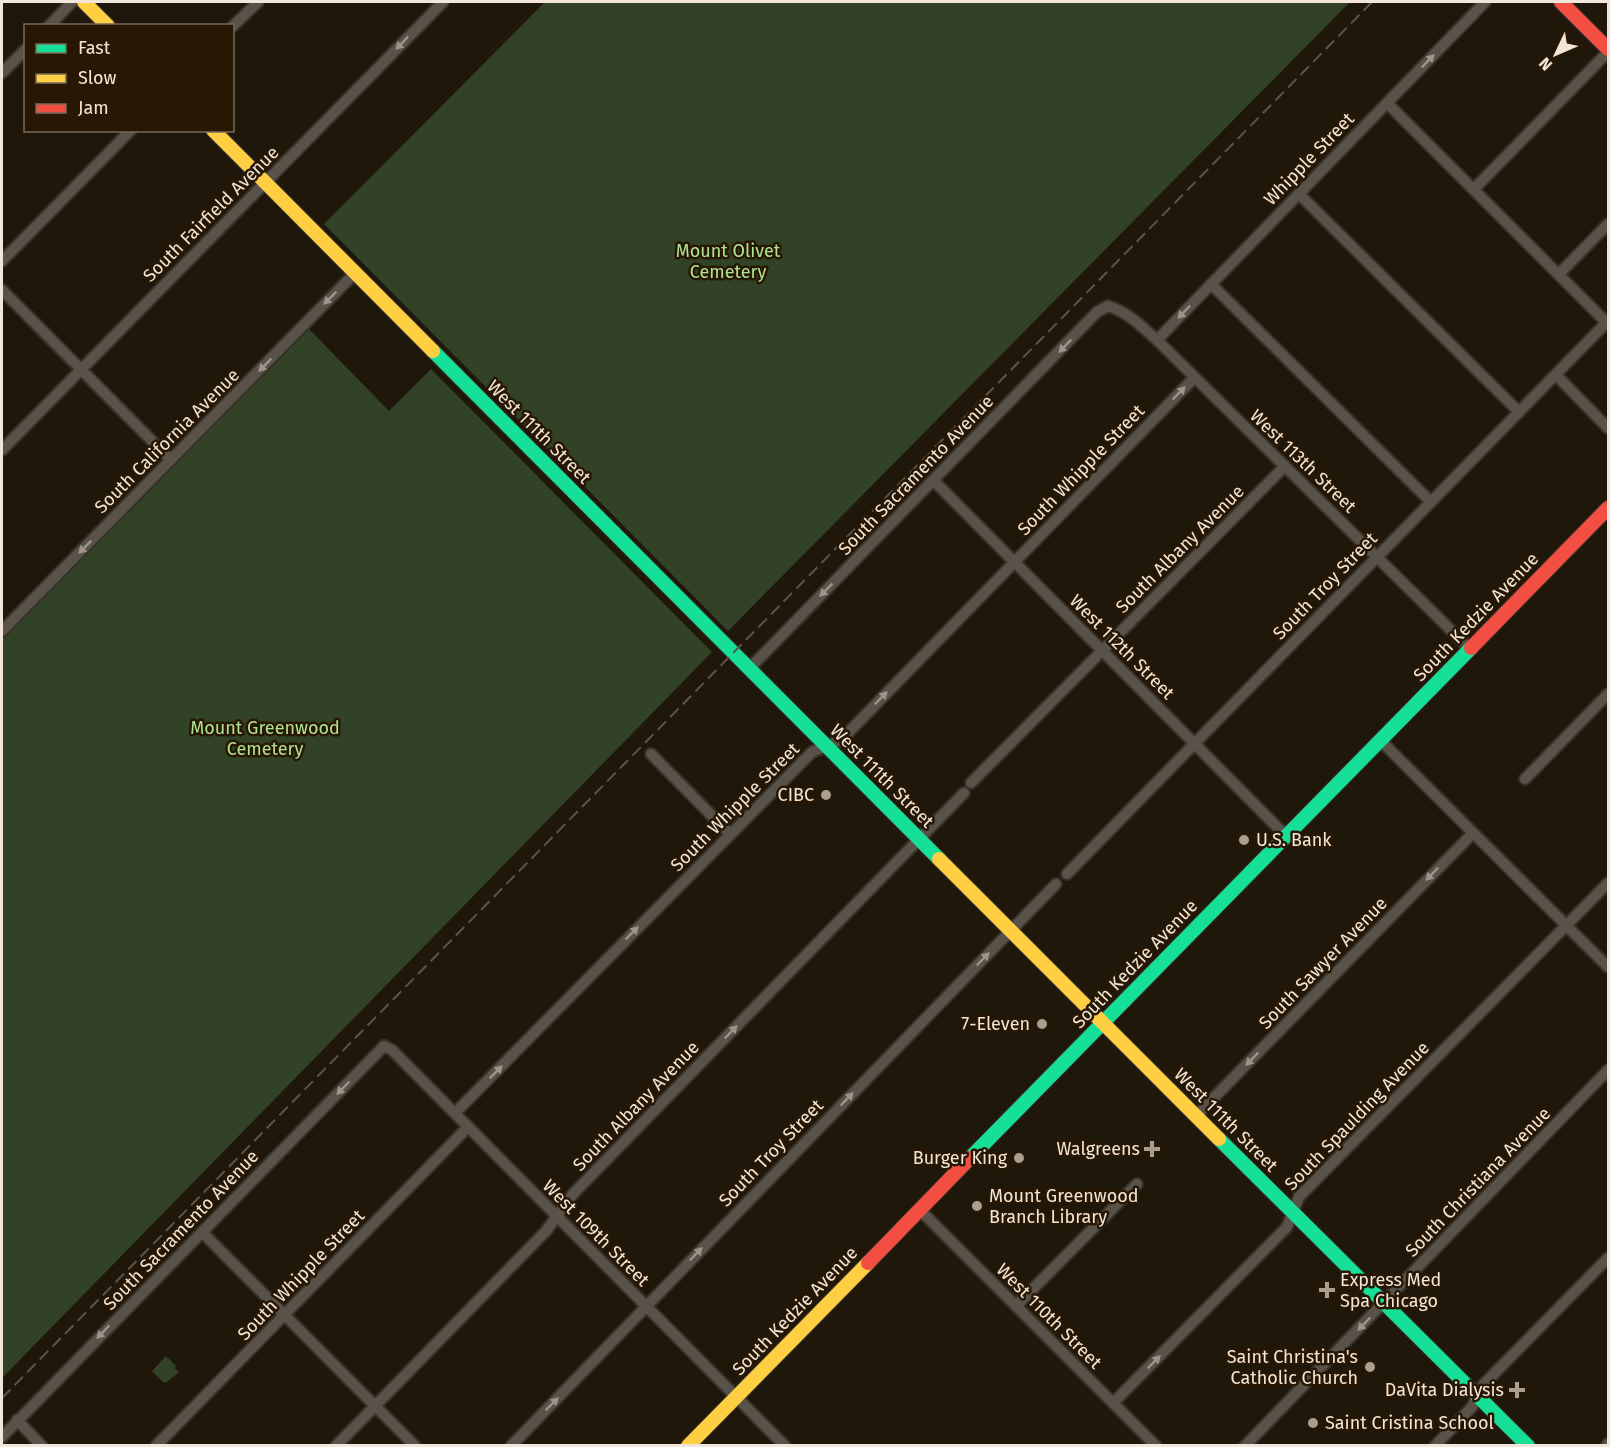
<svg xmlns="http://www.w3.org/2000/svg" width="1610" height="1447" viewBox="0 0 1610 1447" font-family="'Fira Sans',sans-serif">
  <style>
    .green { fill: #324227 }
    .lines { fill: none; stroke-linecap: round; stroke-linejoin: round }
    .street-casing { stroke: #373129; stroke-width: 14 }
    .fast-casing { stroke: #373129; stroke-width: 16 }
    .slow-casing { stroke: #373129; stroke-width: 16 }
    .jam-casing { stroke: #373129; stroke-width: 16 }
    .street { stroke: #585249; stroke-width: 10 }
    .fast { stroke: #16e098; stroke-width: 14 }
    .slow { stroke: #ffcf43; stroke-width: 14 }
    .jam { stroke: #f24e42; stroke-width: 14 }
    .rail { stroke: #5c544c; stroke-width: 2; stroke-dasharray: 12 6; stroke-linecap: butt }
    .oneway { fill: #9d958a }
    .poi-dot { fill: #a89e91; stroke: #281803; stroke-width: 2 }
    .labels { text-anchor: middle; stroke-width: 5; stroke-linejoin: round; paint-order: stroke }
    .street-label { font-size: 18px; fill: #f1e6d9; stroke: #281803 }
    .park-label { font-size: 18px; fill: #afe394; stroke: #281803 }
    .poi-label { font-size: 18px; fill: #f1e6d9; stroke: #281803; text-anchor: end }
  </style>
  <rect width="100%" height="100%" fill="#20170b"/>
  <g class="green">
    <polygon points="545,2 1350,2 728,631 324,224"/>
    <polygon points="307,327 389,411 431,369 712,652 2,1378 2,638"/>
    <polygon points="166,1356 176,1366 175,1368 179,1372 167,1382 163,1382 152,1371"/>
  </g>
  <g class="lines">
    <defs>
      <g id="street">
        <polyline points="49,26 72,2"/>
        <polyline points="232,27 258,2"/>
        <polyline points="2,73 26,49"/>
        <polyline points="1387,103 1608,324"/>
        <polyline points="1474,189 1608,52"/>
        <polyline points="1299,194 1519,412"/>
        <polyline points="2,261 131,130"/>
        <polyline points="1559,274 1608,224"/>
        <polyline points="1211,284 1431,502"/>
        <polyline points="2,290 171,460"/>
        <polyline points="1157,340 1485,2"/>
        <polyline points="1556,375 1608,428"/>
        <polyline points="2,450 443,2"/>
        <polyline points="934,481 1286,836"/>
        <polyline points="2,631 355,273"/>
        <path d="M749 669 1097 312 1108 306C1128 312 1141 326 1157 340L1470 649"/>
        <polyline points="1380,740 1608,967"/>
        <polyline points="651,754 730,834"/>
        <polyline points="1525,779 1608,694"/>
        <polyline points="971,783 1285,466"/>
        <polyline points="1067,874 1607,322"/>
        <polyline points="455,1113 812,752 841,740 1194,378"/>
        <polyline points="1196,1116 1473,833"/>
        <polyline points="920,1210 1156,1446"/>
        <polyline points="202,1232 415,1446"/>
        <polyline points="1016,1306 1137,1184"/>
        <polyline points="1113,1403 1287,1227 1299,1197 1608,883"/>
        <polyline points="17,1420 42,1446"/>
        <polyline points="2,1437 384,1046 392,1050 785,1446"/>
        <polyline points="156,1446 468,1127"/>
        <polyline points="336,1446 546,1231 573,1194 964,793"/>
        <polyline points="511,1446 1056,884"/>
        <polyline points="1245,1446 1608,1070"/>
        <polyline points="1435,1446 1472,1407 1483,1385 1608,1258"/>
        <polyline points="1607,1446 1608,1444"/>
      </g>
      <g id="fast">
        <polyline points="433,351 939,859"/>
        <polyline points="1219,1139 1528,1446"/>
        <polyline points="970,1158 1471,648"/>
      </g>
      <g id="slow">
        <polyline points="84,2 108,26"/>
        <polyline points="213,130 433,351"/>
        <polyline points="939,859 1219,1139"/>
        <polyline points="688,1446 868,1263"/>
      </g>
      <g id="jam">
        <polyline points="1561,2 1608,49"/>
        <polyline points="1471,648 1608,508"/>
        <polyline points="868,1263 970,1158"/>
      </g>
    </defs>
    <use href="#street" class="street-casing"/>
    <use href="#fast" class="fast-casing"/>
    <use href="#slow" class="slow-casing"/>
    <use href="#jam" class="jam-casing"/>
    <use href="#street" class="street"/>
    <use href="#fast" class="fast"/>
    <use href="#slow" class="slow"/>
    <use href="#jam" class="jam"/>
    <polyline class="rail" points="2,1398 1372,2"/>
  </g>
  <defs><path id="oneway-solid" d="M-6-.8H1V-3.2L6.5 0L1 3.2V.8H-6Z" transform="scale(1.5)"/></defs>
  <g class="oneway">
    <use href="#oneway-solid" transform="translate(402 43) rotate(134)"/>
    <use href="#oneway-solid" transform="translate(1428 61) rotate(-46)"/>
    <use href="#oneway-solid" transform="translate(330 298) rotate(135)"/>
    <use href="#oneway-solid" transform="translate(1184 312) rotate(134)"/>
    <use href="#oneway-solid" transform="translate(1065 346) rotate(134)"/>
    <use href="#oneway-solid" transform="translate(265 365) rotate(135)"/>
    <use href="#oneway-solid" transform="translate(1179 393) rotate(-46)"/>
    <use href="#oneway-solid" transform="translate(85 547) rotate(135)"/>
    <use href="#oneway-solid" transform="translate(826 590) rotate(135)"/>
    <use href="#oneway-solid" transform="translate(881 698) rotate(-46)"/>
    <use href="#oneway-solid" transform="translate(1432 874) rotate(134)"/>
    <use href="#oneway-solid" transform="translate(632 933) rotate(-45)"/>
    <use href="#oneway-solid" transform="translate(983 959) rotate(-46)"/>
    <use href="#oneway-solid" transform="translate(731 1032) rotate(-46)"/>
    <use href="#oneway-solid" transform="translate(1252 1059) rotate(134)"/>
    <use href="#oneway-solid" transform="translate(496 1072) rotate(-45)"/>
    <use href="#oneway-solid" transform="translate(343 1088) rotate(134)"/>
    <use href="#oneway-solid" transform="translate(847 1099) rotate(-46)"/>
    <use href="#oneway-solid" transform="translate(696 1254) rotate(-46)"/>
    <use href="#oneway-solid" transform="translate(1364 1324) rotate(134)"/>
    <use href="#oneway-solid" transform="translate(103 1332) rotate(134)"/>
    <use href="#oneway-solid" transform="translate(1154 1362) rotate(-45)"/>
    <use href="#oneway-solid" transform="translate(552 1404) rotate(-45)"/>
  </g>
  <g class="poi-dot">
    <circle cx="826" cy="795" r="6"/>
    <circle cx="1244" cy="840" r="6"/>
    <circle cx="1042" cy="1024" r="6"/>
    <path d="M1149 1140h6v6h6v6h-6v6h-6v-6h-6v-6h6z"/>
    <circle cx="1019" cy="1158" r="6"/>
    <circle cx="977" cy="1206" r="6"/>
    <path d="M1324 1281h6v6h6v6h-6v6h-6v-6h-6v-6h6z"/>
    <circle cx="1370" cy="1367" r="6"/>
    <path d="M1514 1381h6v6h6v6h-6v6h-6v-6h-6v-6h6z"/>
    <circle cx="1313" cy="1423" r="6"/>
  </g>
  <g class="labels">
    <g class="street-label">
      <text transform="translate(1309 159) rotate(-46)" y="6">Whipple Street</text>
      <text transform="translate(211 214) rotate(-45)" y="6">South Fairfield Avenue</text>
      <text transform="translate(539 432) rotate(45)" y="6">West 111th Street</text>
      <text transform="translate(167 441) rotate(-45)" y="6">South California Avenue</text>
      <text transform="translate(1303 461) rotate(44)" y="6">West 113th Street</text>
      <text transform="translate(1081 470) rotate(-46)" y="6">South Whipple Street</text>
      <text transform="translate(916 475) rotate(-46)" y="6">South Sacramento Avenue</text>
      <text transform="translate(1180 549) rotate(-45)" y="6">South Albany Avenue</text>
      <text transform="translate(1325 586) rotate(-46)" y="6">South Troy Street</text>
      <text transform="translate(1476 617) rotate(-46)" y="6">South Kedzie Avenue</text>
      <text transform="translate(1122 647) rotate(45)" y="6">West 112th Street</text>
      <text transform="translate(882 776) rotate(45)" y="6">West 111th Street</text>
      <text transform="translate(735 807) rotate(-45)" y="6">South Whipple Street</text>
      <text transform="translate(1323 963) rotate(-46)" y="6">South Sawyer Avenue</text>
      <text transform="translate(1135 964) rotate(-46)" y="6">South Kedzie Avenue</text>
      <text transform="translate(636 1106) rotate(-46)" y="6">South Albany Avenue</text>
      <text transform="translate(1357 1116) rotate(-46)" y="6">South Spaulding Avenue</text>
      <text transform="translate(1226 1120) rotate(45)" y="6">West 111th Street</text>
      <text transform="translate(771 1153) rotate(-46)" y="6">South Troy Street</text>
      <text transform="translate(1478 1182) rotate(-46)" y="6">South Christiana Avenue</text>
      <text transform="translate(181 1230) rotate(-46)" y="6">South Sacramento Avenue</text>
      <text transform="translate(596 1233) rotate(45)" y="6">West 109th Street</text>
      <text transform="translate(301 1275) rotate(-46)" y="6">South Whipple Street</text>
      <text transform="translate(795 1311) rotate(-46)" y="6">South Kedzie Avenue</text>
      <text transform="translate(1049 1316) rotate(45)" y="6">West 110th Street</text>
    </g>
    <g class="park-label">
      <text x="728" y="257">Mount Olivet<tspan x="728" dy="21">Cemetery</tspan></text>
      <text x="265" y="734">Mount Greenwood<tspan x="265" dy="21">Cemetery</tspan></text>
    </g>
    <g class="poi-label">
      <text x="814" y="801">CIBC</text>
      <text x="1256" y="846" text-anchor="start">U.S. Bank</text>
      <text x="1030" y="1030">7-Eleven</text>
      <text x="1140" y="1155">Walgreens</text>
      <text x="1007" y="1164">Burger King</text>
      <text x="989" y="1202" text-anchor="start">Mount Greenwood<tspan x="989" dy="21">Branch Library</tspan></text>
      <text x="1340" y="1286" text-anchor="start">Express Med<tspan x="1340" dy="21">Spa Chicago</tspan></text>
      <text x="1358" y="1363">Saint Christina's<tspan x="1358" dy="21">Catholic Church</tspan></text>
      <text x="1504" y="1396">DaVita Dialysis</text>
      <text x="1325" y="1429" text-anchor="start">Saint Cristina School</text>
    </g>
  </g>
  <rect width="1610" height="1447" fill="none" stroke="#f1e6d9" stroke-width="6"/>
  <rect x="24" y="24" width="210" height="108" fill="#281803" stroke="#786a59" stroke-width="1.5"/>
  <rect x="36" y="44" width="30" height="9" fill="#16e098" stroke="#786a59" stroke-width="1.5"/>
  <text x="78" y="54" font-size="18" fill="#f1e6d9">Fast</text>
  <rect x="36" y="74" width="30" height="9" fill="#ffcf43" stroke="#786a59" stroke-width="1.5"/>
  <text x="78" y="84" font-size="18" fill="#f1e6d9">Slow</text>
  <rect x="36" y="104" width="30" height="9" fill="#f24e42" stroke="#786a59" stroke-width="1.5"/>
  <text x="78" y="114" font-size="18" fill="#f1e6d9">Jam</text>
  <g transform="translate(1556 54) rotate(226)" stroke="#281803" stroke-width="4.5" paint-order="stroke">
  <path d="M0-4.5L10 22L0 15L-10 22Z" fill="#f1e6d9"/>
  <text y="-9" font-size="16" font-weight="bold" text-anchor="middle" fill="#f1e6d9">N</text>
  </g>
</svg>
